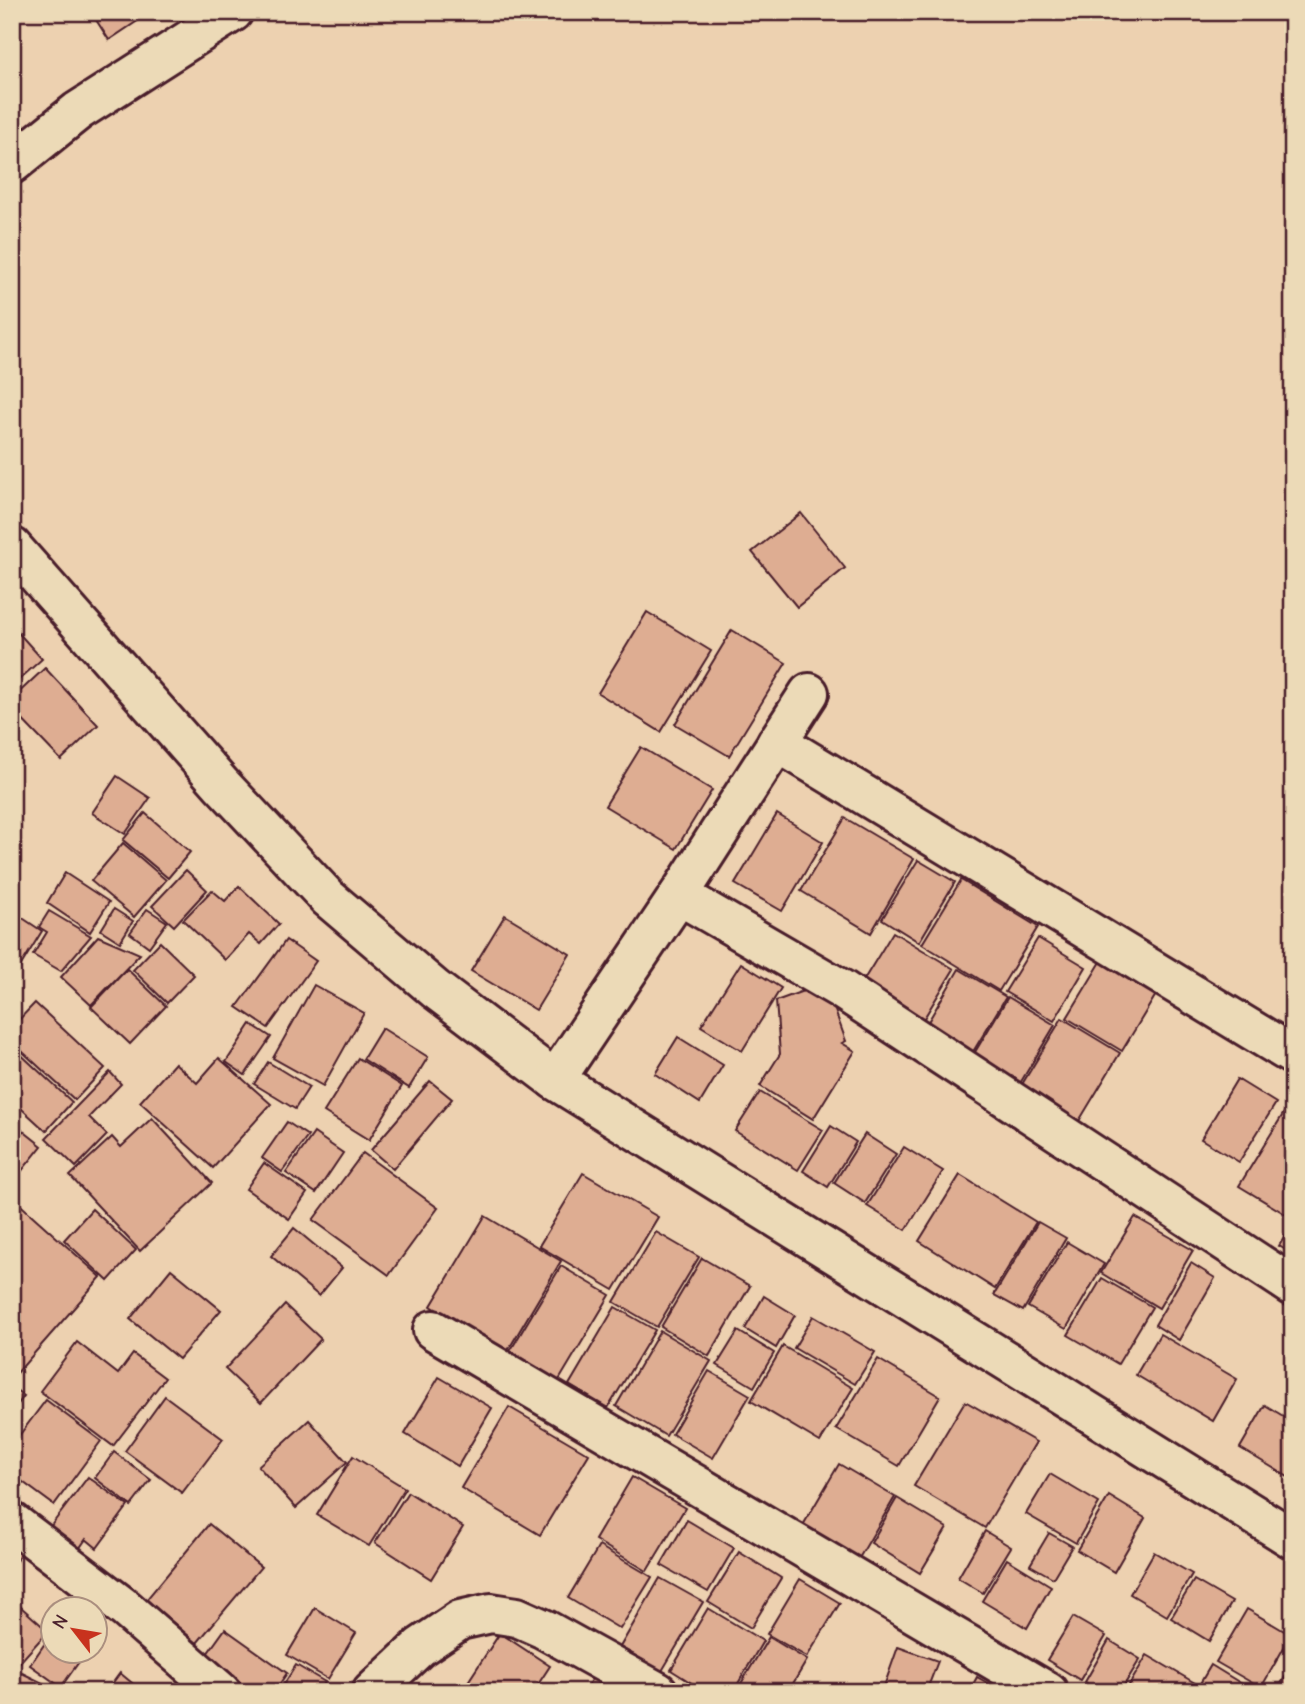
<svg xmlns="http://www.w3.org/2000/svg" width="1305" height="1704" viewBox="0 0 1305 1704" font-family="'Comic Neue',sans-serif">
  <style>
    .building { fill: #dead92; stroke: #4a1f2b; stroke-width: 2 }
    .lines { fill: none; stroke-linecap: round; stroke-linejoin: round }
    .street-casing { stroke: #4a1f2b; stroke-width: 44 }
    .street { stroke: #ecdab7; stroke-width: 38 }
  </style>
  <rect width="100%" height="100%" fill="#edd1b0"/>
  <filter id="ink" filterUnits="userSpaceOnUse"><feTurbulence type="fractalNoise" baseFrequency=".0143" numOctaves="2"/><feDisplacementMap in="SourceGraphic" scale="14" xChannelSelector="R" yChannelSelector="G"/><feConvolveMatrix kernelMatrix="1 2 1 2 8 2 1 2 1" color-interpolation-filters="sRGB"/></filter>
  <g filter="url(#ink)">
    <g class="building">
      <polygon points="91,12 151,12 109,40"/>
      <polygon points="801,513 845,568 797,607 752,552"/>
      <polygon points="647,612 711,651 661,732 598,693"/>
      <polygon points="14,628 42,659 12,686 12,629"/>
      <polygon points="732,630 786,663 729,756 675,724"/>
      <polygon points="45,668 98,725 61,760 12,709 12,699"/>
      <polygon points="12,716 20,724 12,733"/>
      <polygon points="641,747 712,790 676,849 605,806"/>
      <polygon points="117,776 150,798 125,834 92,813"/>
      <polygon points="145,813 190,852 168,878 123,840"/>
      <polygon points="777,814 823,842 782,911 735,884"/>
      <polygon points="845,818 914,859 871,933 801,891"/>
      <polygon points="123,843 166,880 134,917 91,881"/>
      <polygon points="918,860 955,882 919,942 882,919"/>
      <polygon points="186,870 207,890 174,926 152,906"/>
      <polygon points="65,873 109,902 90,932 47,903"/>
      <polygon points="961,880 1038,927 999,991 922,944"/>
      <polygon points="239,886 279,924 261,944 249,934 225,960 183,920 212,890 225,901"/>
      <polygon points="114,909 133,921 120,942 101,930"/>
      <polygon points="147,909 167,922 149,947 130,933"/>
      <polygon points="49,911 91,936 61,971 33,955 47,932 39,927"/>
      <polygon points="15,913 42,931 12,980 12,918"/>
      <polygon points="505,915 570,954 536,1010 471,971"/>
      <polygon points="893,932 954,969 918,1028 857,991"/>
      <polygon points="98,936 140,954 91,1005 61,977"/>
      <polygon points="1038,938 1086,967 1054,1021 1005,992"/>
      <polygon points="286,940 316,961 268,1028 237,1007"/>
      <polygon points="160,942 194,975 167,1003 133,970"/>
      <polygon points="1102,960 1157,993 1122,1051 1067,1018"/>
      <polygon points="741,963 781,988 742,1051 701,1026"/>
      <polygon points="127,969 166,1006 130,1044 91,1007"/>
      <polygon points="959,969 1006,997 968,1060 922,1032"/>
      <polygon points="825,983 846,1041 842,1043 855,1051 813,1119 760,1086 780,1054 776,1001"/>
      <polygon points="314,985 364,1013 323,1086 273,1058"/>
      <polygon points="1008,997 1055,1025 1016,1090 969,1062"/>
      <polygon points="35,1003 105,1068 75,1100 12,1042 12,1027"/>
      <polygon points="1062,1018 1120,1053 1076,1126 1018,1091"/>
      <polygon points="251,1024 271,1037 245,1075 226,1062"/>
      <polygon points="382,1028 428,1057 409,1088 363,1059"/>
      <polygon points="678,1037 723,1065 700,1103 655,1074"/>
      <polygon points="16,1050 72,1102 46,1131 12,1100 12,1054"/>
      <polygon points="219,1058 271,1104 213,1168 140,1102 175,1063 197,1083"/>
      <polygon points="358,1058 402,1086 369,1140 324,1112"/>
      <polygon points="268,1062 309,1087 295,1109 254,1084"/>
      <polygon points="110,1072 121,1084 89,1117 107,1135 76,1167 46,1138"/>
      <polygon points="1237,1079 1276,1103 1239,1162 1201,1139"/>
      <polygon points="430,1081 452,1099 393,1169 371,1150"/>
      <polygon points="760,1092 823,1130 798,1170 735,1131"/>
      <polygon points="1293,1098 1293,1206 1287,1215 1239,1186"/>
      <polygon points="152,1118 212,1183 140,1251 70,1176 112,1137 121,1147"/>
      <polygon points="12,1122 42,1146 12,1183"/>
      <polygon points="287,1122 308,1136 282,1172 262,1158"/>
      <polygon points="831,1126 856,1142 828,1187 803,1171"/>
      <polygon points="314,1133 343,1153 316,1193 286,1173"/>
      <polygon points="865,1134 896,1154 865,1203 834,1183"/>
      <polygon points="904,1147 943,1171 906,1230 867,1206"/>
      <polygon points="363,1153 438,1208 389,1275 313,1220"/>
      <polygon points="264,1163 307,1193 289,1219 246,1189"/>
      <polygon points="583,1173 658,1217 614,1290 539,1246"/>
      <polygon points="960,1175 1036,1222 995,1289 919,1241"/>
      <polygon points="15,1200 101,1277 17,1373 12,1368 12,1202"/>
      <polygon points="92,1209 136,1250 108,1281 64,1240"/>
      <polygon points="485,1216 561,1261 507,1352 431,1306"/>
      <polygon points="1135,1217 1193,1250 1159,1308 1101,1273"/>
      <polygon points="1038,1222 1066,1238 1023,1311 994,1295"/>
      <polygon points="1293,1223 1293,1254 1279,1246"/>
      <polygon points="294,1228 342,1268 319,1296 271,1256"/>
      <polygon points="656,1232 699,1257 657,1327 614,1302"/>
      <polygon points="1067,1242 1104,1264 1066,1329 1028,1307"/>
      <polygon points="702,1258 750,1286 709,1356 661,1327"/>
      <polygon points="1191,1263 1215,1278 1179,1340 1155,1325"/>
      <polygon points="561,1266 610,1295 558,1382 509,1353"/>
      <polygon points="171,1269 221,1310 179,1359 130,1319"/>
      <polygon points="1102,1278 1152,1307 1118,1364 1068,1335"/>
      <polygon points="764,1296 795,1315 776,1348 745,1329"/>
      <polygon points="285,1305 321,1339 261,1403 225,1369"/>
      <polygon points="615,1307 655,1330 608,1408 569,1385"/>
      <polygon points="813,1316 875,1352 855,1384 794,1348"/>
      <polygon points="660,1331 711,1361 666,1436 616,1406"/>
      <polygon points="738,1331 774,1353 754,1387 717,1365"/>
      <polygon points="1160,1334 1237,1379 1213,1421 1136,1375"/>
      <polygon points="77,1342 118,1374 133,1354 165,1378 113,1446 40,1391"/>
      <polygon points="783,1346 853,1388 820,1442 751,1401"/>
      <polygon points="878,1359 940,1396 899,1466 836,1429"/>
      <polygon points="709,1371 750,1395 713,1458 672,1434"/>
      <polygon points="439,1377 492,1408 458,1466 405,1434"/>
      <polygon points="12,1387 24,1396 12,1412"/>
      <polygon points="165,1396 223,1439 182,1493 125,1451"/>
      <polygon points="46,1400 101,1441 54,1505 12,1474 12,1445"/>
      <polygon points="965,1401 1036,1442 985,1528 914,1486"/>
      <polygon points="1265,1405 1293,1422 1293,1480 1240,1448"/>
      <polygon points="509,1407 589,1454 540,1535 461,1488"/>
      <polygon points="309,1420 347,1462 296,1508 258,1466"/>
      <polygon points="114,1452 151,1480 131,1506 95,1478"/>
      <polygon points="353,1456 405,1488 369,1546 317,1515"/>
      <polygon points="839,1464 895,1497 858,1560 802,1527"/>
      <polygon points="1050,1474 1099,1503 1076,1543 1026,1514"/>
      <polygon points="88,1477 128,1506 97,1548 86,1539 79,1549 50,1527"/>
      <polygon points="632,1477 685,1508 647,1571 595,1540"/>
      <polygon points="408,1492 463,1527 431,1579 375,1543"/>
      <polygon points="1109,1496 1145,1518 1114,1572 1077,1550"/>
      <polygon points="897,1498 947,1528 920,1573 871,1543"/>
      <polygon points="687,1520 734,1548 708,1592 661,1565"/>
      <polygon points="209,1524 261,1567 197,1643 146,1600"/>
      <polygon points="985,1531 1011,1547 983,1593 958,1578"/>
      <polygon points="1049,1533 1072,1546 1053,1578 1030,1565"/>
      <polygon points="12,1534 27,1544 12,1567"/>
      <polygon points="599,1546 652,1577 620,1629 568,1598"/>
      <polygon points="739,1552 781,1578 751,1628 708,1602"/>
      <polygon points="1154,1552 1192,1574 1167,1616 1130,1594"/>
      <polygon points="1007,1559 1051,1586 1027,1628 982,1601"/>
      <polygon points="660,1578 703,1602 662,1671 620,1647"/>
      <polygon points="800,1579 840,1603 807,1657 767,1634"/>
      <polygon points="1194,1580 1232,1602 1209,1641 1171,1618"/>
      <polygon points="12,1599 48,1631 12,1671"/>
      <polygon points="315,1608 356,1633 328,1679 287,1655"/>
      <polygon points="708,1608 763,1641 733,1692 706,1692 671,1670"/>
      <polygon points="1247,1609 1291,1635 1261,1688 1216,1662"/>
      <polygon points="1073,1617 1106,1636 1080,1680 1047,1660"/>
      <polygon points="225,1629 287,1673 274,1692 246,1692 202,1661"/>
      <polygon points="52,1633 52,1652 86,1652 61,1687 30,1665"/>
      <polygon points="500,1633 550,1666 533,1692 470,1692 464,1688"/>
      <polygon points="769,1637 807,1660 788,1692 736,1692"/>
      <polygon points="1109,1640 1140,1659 1120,1692 1102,1692 1085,1682"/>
      <polygon points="898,1647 938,1661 926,1692 882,1692"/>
      <polygon points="1147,1655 1195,1683 1189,1692 1125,1692"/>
      <polygon points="1293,1664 1293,1692 1276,1692"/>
      <polygon points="296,1665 325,1682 319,1692 279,1692"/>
      <polygon points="1211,1665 1255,1692 1195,1692"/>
      <polygon points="20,1672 61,1692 12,1692"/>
      <polygon points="120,1673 143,1692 106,1692"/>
      <polygon points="595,1673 627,1692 584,1692"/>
      <polygon points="977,1677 1003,1692 969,1692"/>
    </g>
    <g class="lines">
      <defs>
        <g id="street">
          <polyline points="12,164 78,111 233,12"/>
          <polyline points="12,547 221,784 328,898 435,989 555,1080 1293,1539"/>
          <polyline points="777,742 1293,1055"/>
          <polyline points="679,895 841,989 1293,1286"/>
          <polyline points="555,1080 679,895 809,693"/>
          <polyline points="433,1330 1048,1692"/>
          <polyline points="12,1522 126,1609 221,1692"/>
          <polyline points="372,1692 420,1647 460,1620 491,1613 517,1617 544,1629 658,1692"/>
        </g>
      </defs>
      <use href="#street" class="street-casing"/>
      <use href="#street" class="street"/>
    </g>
  </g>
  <rect width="1305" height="1704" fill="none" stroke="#ecdab7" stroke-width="42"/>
  <rect x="21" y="21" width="1263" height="1662" fill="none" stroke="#4a1f2b" stroke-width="2.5" filter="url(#ink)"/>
  <g transform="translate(74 1630) rotate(301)"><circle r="33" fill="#ecdab7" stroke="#ab8f7f" stroke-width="2"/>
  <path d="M0-5L12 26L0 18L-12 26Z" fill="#c8321e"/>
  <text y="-10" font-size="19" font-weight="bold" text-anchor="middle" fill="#4a1f2b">N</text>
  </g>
</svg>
